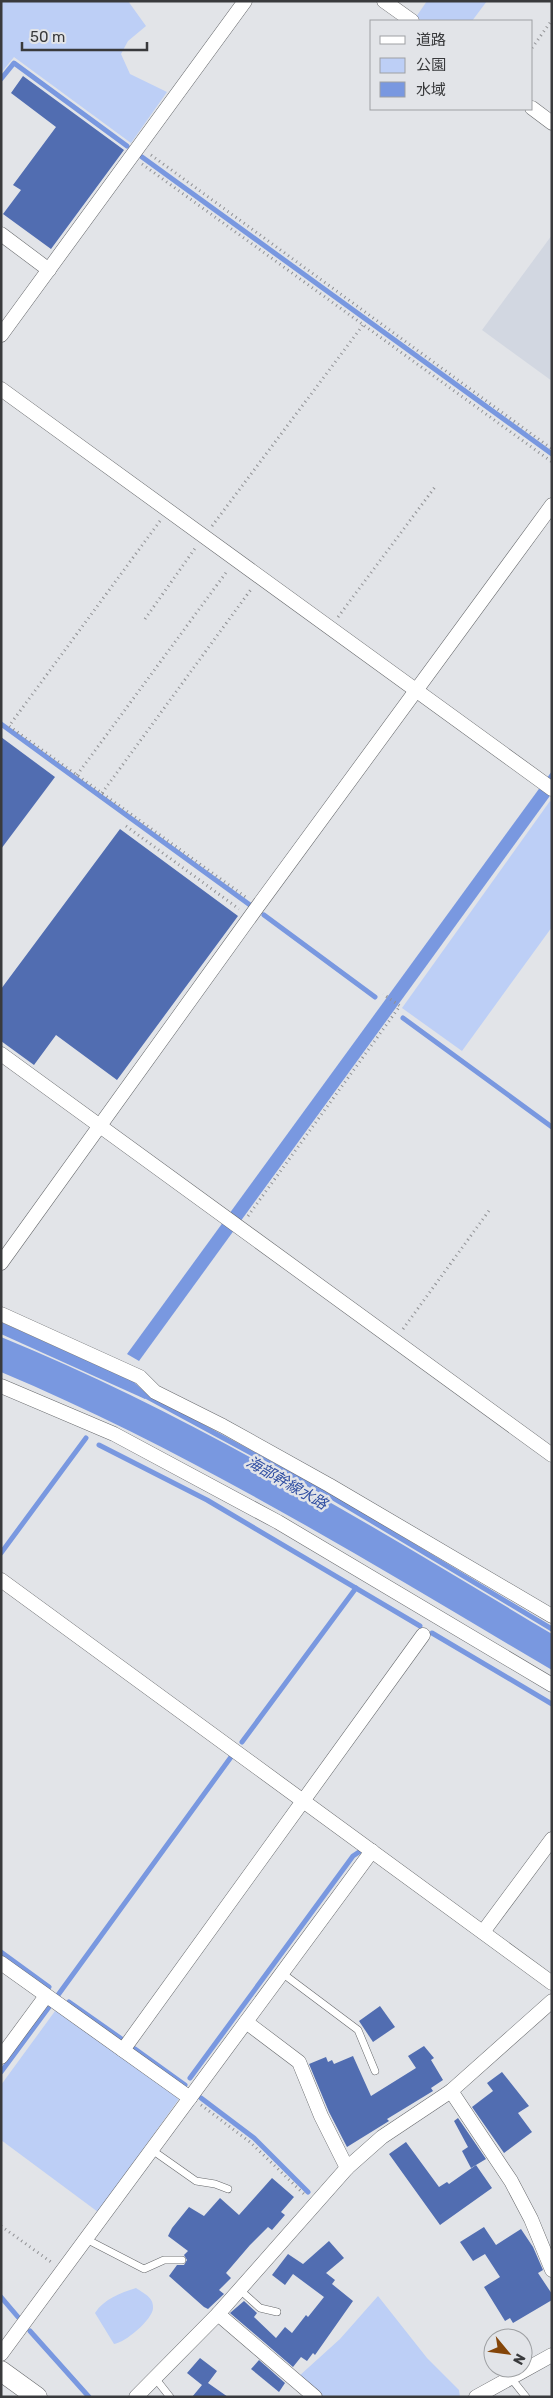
<svg xmlns="http://www.w3.org/2000/svg" width="553" height="2398" viewBox="0 0 553 2398" font-family="Rubik,'Noto Sans JP',sans-serif">
  <style>
    .built { fill: #d2d7e1 }
    .green { fill: #bdcff6 }
    .water { fill: #7998e0 }
    .lines { fill: none; stroke-linecap: round; stroke-linejoin: round }
    .stream { stroke: #7998e0; stroke-width: 5 }
    .building { fill: #516db1 }
    .lane-casing { stroke: #66686b; stroke-width: 8 }
    .street-casing { stroke: #66686b; stroke-width: 15 }
    .secondary-casing { stroke: #66686b; stroke-width: 21 }
    .path { stroke: #909194; stroke-width: 3; stroke-dasharray: 1 4; stroke-linecap: butt }
    .lane { stroke: #fff; stroke-width: 7 }
    .street { stroke: #fff; stroke-width: 14 }
    .secondary { stroke: #fff; stroke-width: 20 }
    .labels { text-anchor: middle; stroke-width: 5; stroke-linejoin: round; paint-order: stroke }
    .water-label { font-size: 15px; font-style: italic; fill: #2e4da2; stroke: #e2e4e8 }
  </style>
  <rect width="100%" height="100%" fill="#e2e4e8"/>
  <polygon class="built" points="552,235 552,381 482,330"/>
  <g class="green">
    <polygon points="1,1 128,1 146,26 128,41 121,54 130,74 167,92 131,143 14,57 1,73"/>
    <polygon points="427,1 487,1 472,21 422,21 416,17"/>
    <polygon points="550,801 552,803 552,927 462,1051 402,1008"/>
    <polygon points="58,2007 181,2096 98,2212 1,2140 1,2085"/>
    <path d="M136 2288C143 2293 154 2297 153 2308 153 2319 125 2343 114 2344L95 2313C104 2299 120 2293 136 2288Z"/>
    <polygon points="378,2296 427,2358 459,2390 460,2397 319,2397 298,2377 340,2339"/>
  </g>
  <g class="water">
    <polygon points="552,771 552,793 139,1361 127,1354"/>
    <polygon points="1,1322 134,1382 148,1395 145,1399 1,1334"/>
    <path d="M1 1337C195 1416 373 1527 552 1634V1670C372 1564 194 1453 1 1372Z"/>
  </g>
  <g class="lines">
    <g class="stream">
      <polyline points="1,79 14,63 127,146"/>
      <polyline points="142,157 552,454"/>
      <polyline points="1,724 250,905"/>
      <polyline points="264,915 375,997"/>
      <polyline points="403,1018 552,1127"/>
      <polyline points="142,1394 325,1493 552,1629"/>
      <polyline points="99,1445 207,1500 420,1626"/>
      <polyline points="1,1553 86,1438"/>
      <polyline points="432,1633 552,1704"/>
      <polyline points="242,1742 356,1588"/>
      <polyline points="1,1952 49,1987"/>
      <polyline points="58,1995 231,1757"/>
      <polyline points="69,2002 123,2040"/>
      <polyline points="135,2049 185,2085"/>
      <polyline points="1,2072 49,2007"/>
      <polyline points="190,2078 353,1856 359,1852"/>
      <polyline points="201,2098 254,2138 308,2192"/>
      <polyline points="1,2297 18,2317"/>
      <polyline points="30,2331 89,2397"/>
    </g>
  </g>
  <g class="building">
    <polygon points="23,76 124,150 51,249 3,214 21,190 13,185 56,127 11,93"/>
    <polygon points="1,737 55,777 1,849"/>
    <polygon points="120,829 238,916 117,1080 56,1035 34,1065 1,1041 1,989"/>
    <polygon points="380,2006 395,2027 373,2042 359,2021"/>
    <polygon points="424,2046 434,2058 431,2060 443,2080 431,2088 433,2091 387,2119 389,2121 347,2147 329,2112 309,2064 326,2057 328,2062 332,2060 334,2064 353,2056 371,2096 416,2068 408,2056"/>
    <polygon points="502,2072 529,2106 518,2113 532,2132 504,2153 472,2107 493,2091 487,2083"/>
    <polygon points="458,2118 486,2159 471,2168 462,2151 468,2147 454,2121"/>
    <polygon points="406,2142 439,2187 447,2182 449,2184 476,2165 492,2188 440,2225 389,2154"/>
    <polygon points="272,2178 294,2197 281,2212 285,2215 272,2230 268,2227 250,2245 226,2273 231,2278 219,2290 224,2294 208,2309 204,2307 169,2276 177,2265 184,2265 187,2260 184,2255 188,2251 168,2236 172,2228 189,2207 204,2216 220,2198 239,2215"/>
    <polygon points="484,2227 496,2245 521,2229 533,2247 543,2270 538,2273 552,2294 552,2300 513,2323 510,2318 505,2321 484,2287 500,2277 485,2254 473,2261 460,2242"/>
    <polygon points="329,2241 344,2258 326,2273 335,2280 332,2284 353,2301 315,2355 313,2353 307,2361 301,2357 293,2367 230,2313 244,2301 257,2313 254,2317 276,2338 285,2327 292,2333 306,2315 308,2317 324,2297 293,2274 285,2285 272,2275 288,2254 303,2264"/>
    <polygon points="200,2358 217,2371 208,2383 228,2397 192,2397 202,2385 187,2373"/>
    <polygon points="259,2360 285,2383 279,2392 251,2369"/>
  </g>
  <g class="lines">
    <defs>
      <g id="lane">
        <polyline points="282,1973 358,2030 375,2071"/>
        <polyline points="152,2150 196,2181 215,2184 228,2189"/>
        <polyline points="86,2239 144,2269 164,2260 182,2260"/>
        <polyline points="240,2290 260,2308 277,2312"/>
        <polyline points="510,2377 526,2397"/>
        <polyline points="155,2378 170,2397"/>
      </g>
      <g id="street">
        <polyline points="384,1 412,21"/>
        <polyline points="532,108 552,123"/>
        <polyline points="1,234 49,270"/>
        <polyline points="1,335 245,1"/>
        <polyline points="1,389 552,789"/>
        <polyline points="1,1054 552,1455"/>
        <polyline points="1,1263 258,906 552,505"/>
        <polyline points="1,1314 140,1377 155,1392 223,1426 329,1485 552,1616"/>
        <polyline points="1,1386 114,1434 278,1522 552,1685"/>
        <polyline points="1,1580 552,1983"/>
        <polyline points="483,1932 552,1839"/>
        <polyline points="1,1963 190,2098"/>
        <polyline points="246,2022 299,2062 321,2116 347,2168"/>
        <polyline points="123,2050 423,1635"/>
        <polyline points="1,2057 46,1996"/>
        <polyline points="451,2091 511,2181 531,2219 552,2270"/>
        <polyline points="218,2314 315,2397"/>
        <polyline points="1,2354 372,1851"/>
        <polyline points="136,2397 218,2314 347,2168 382,2137 451,2091 552,2001"/>
        <polyline points="476,2397 552,2355"/>
      </g>
      <polyline id="secondary" points="1,2371 37,2397"/>
    </defs>
    <use href="#lane" class="lane-casing"/>
    <use href="#street" class="street-casing"/>
    <use href="#secondary" class="secondary-casing"/>
    <g class="path">
      <polyline points="532,48 552,20"/>
      <polyline points="151,155 552,449"/>
      <polyline points="142,164 552,462"/>
      <polyline points="160,521 9,726 247,898"/>
      <polyline points="212,526 363,325"/>
      <polyline points="338,617 435,487"/>
      <polyline points="145,619 196,547"/>
      <polyline points="77,775 228,570"/>
      <polyline points="102,793 252,588"/>
      <polyline points="126,826 239,909"/>
      <polyline points="248,1216 400,1006 383,994"/>
      <polyline points="403,1329 491,1208"/>
      <polyline points="201,2105 250,2142 306,2196"/>
      <polyline points="1,2226 51,2262"/>
    </g>
    <use href="#lane" class="lane"/>
    <use href="#street" class="street"/>
    <use href="#secondary" class="secondary"/>
  </g>
  <g class="labels">
    <g class="water-label">
      <text transform="translate(287 1483) rotate(30)" y="5">海部幹線水路</text>
    </g>
  </g>
  <rect width="553" height="2398" fill="none" stroke="#393a3c" stroke-width="5"/>
  <rect x="370" y="20" width="162" height="90" fill="#e2e4e8" stroke="#9ea0a3"/>
  <rect x="380" y="36" width="25" height="8" fill="#ffffff" stroke="#9ea0a3"/>
  <text x="416" y="45" font-size="15" fill="#393a3c">道路</text>
  <rect x="380" y="58" width="25" height="15" fill="#bdcff6" stroke="#9ea0a3"/>
  <text x="416" y="70" font-size="15" fill="#393a3c">公園</text>
  <rect x="380" y="82" width="25" height="15" fill="#7998e0" stroke="#9ea0a3"/>
  <text x="416" y="95" font-size="15" fill="#393a3c">水域</text>
  <g transform="translate(508 2353) rotate(119)"><circle r="24" fill="#e2e4e8" stroke="#9ea0a3"/>
  <path d="M0-4L9 19L0 12L-9 19Z" fill="#844509"/>
  <text y="-8" font-size="14" font-weight="bold" text-anchor="middle" fill="#393a3c">N</text>
  </g>
  <path d="M22 42v8h125v-8" fill="none" stroke="#393a3c" stroke-width="2.5"/>
  <text x="30" y="42" font-size="15" fill="#393a3c" stroke="#e2e4e8" stroke-width="4" paint-order="stroke">50 m</text>
</svg>
